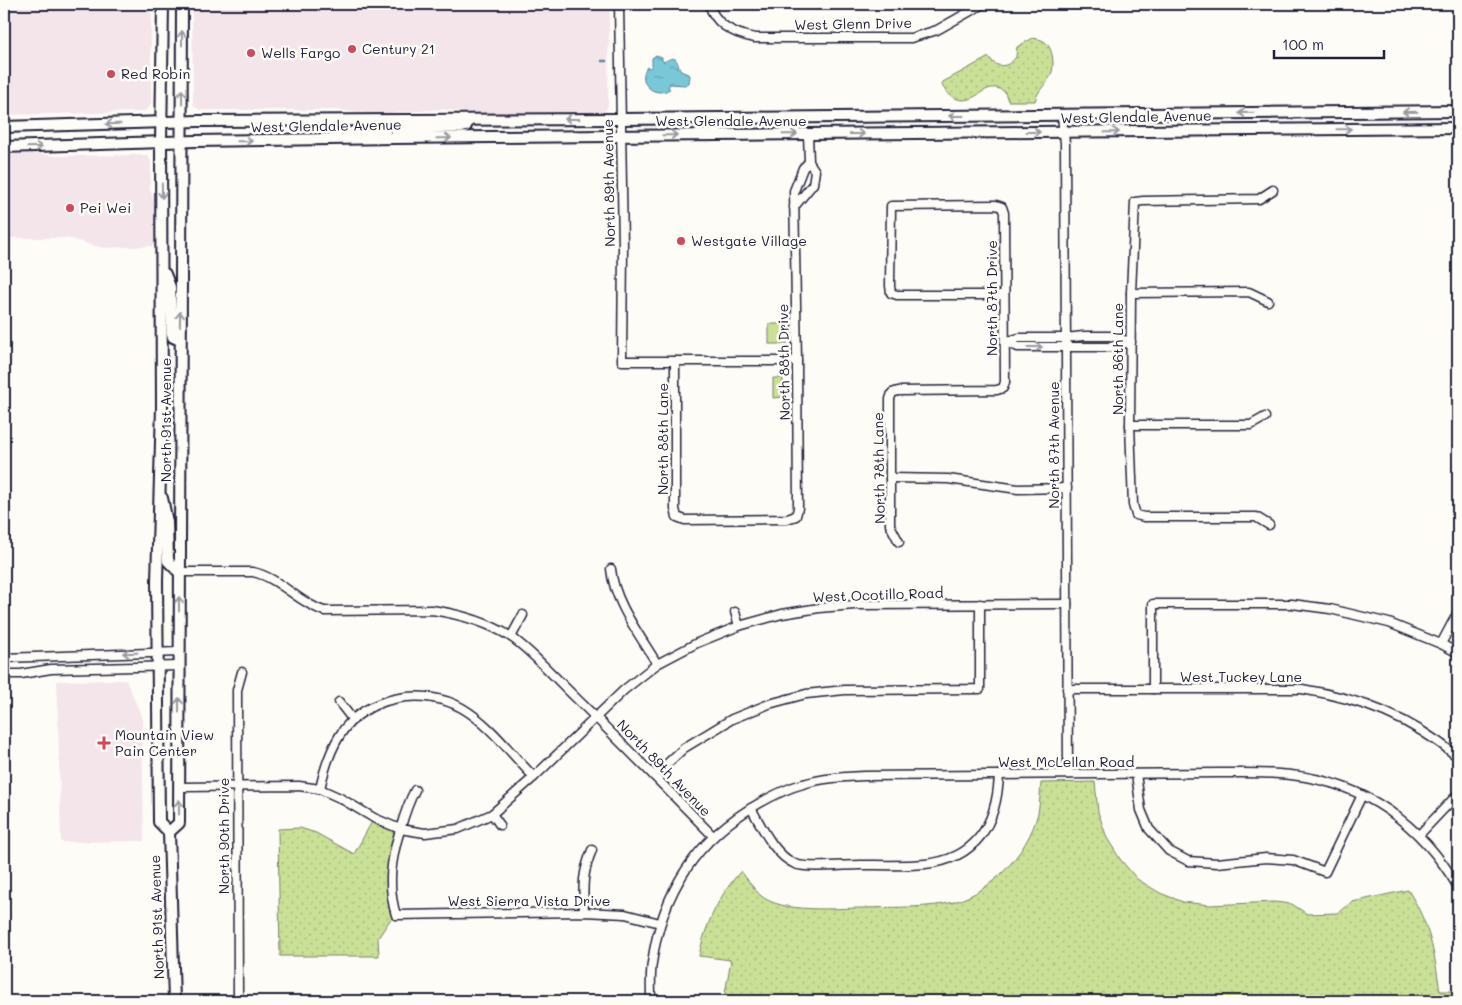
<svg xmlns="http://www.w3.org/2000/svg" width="1462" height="1005" viewBox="0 0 1462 1005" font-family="Mali,sans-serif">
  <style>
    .built { fill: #f4e5eb }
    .grass { fill: url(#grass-dots); stroke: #768168 }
    .garden { fill: #c9e096; stroke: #768168 }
    .water { fill: url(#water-ripples); stroke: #578699 }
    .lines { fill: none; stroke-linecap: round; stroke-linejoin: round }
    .stream { stroke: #578699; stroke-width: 2.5 }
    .street-casing { stroke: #22223b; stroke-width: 11 }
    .secondary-casing { stroke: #22223b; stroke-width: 14 }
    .street { stroke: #fdfcf7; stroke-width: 8 }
    .secondary { stroke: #fdfcf7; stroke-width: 10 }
    .oneway { stroke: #9a9aa2 }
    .poi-dot { fill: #d1495b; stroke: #fdfcf7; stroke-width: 2 }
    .labels { text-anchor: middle; stroke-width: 5; stroke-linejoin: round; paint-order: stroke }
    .street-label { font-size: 14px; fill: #22223b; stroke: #fdfcf7 }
    .poi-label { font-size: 14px; fill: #22223b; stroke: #fdfcf7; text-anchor: start }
  </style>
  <defs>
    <pattern id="grass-dots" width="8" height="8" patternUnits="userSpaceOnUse" patternTransform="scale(1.25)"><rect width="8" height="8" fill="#c9e096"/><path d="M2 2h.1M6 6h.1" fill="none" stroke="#acc082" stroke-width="1.8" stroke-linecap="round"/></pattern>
    <pattern id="water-ripples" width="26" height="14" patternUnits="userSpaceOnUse" patternTransform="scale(1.25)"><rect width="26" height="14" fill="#7ac8d7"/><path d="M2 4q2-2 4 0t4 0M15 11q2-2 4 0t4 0" fill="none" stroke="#64a2b0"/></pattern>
  </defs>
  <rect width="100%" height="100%" fill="#fdfcf7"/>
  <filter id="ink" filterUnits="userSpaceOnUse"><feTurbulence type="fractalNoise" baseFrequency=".02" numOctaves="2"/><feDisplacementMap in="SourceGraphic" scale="10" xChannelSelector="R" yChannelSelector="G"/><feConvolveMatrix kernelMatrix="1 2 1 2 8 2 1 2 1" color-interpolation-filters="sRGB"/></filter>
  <g filter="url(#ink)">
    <g class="built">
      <polygon points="4,4 152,4 151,26 151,103 148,109 142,112 4,115"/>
      <polygon points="192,4 611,4 609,21 608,105 606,110 598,113 469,113 442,109 379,114 336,110 200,110 194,106 193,102"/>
      <polygon points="34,153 55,156 147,155 151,161 150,188 154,201 155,246 103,248 67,238 4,238 4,155"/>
      <polygon points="126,680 142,717 144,841 61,842 57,681"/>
    </g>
    <g class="grass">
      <path d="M1033 38C1037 39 1041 39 1045 42 1053 48 1055 65 1051 75 1048 83 1038 89 1035 101H1008L1005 92C989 81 982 95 969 99 956 103 945 93 941 83L989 57C996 69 1008 68 1016 57L1017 47Z"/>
      <polygon points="773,378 783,378 783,397 773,398"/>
      <path d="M1095 782 1098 812 1107 838 1120 859 1137 879 1160 893 1183 902 1210 905 1274 902 1292 904 1307 914 1337 913 1352 902 1408 890C1430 925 1434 951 1440 991H1458V1001H729L724 999 731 960 699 956C705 925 719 895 741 871 747 879 753 888 760 895 781 914 838 908 864 908 891 907 919 908 944 904 987 898 1028 854 1038 813 1040 803 1040 793 1041 783Z"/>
      <polygon points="374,818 400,829 393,853 396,915 390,920 378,938 379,956 280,956 278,829 300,828 316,833 354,854"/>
    </g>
    <rect class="garden" x="769" y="324" width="18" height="20"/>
    <path class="water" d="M656 55 662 57V60L664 62C678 53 676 62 681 71L690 75 689 83 685 85 670 84 668 87 670 89C654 99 636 82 647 67L649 68 652 66V58Z"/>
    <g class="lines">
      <polyline class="stream" points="602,61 606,61"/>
      <defs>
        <g id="street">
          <polyline points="619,4 623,247 622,361 797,361"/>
          <path d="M709 4C715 25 734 34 755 38H911L937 30 983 4"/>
          <polyline points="1062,116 1065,143 1068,774"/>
          <polyline points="794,207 813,184 815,171 809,162 808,134"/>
          <polyline points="1131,293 1249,292 1268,301"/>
          <polyline points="1005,342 1019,338 1066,338 1083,336 1110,336 1131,342"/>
          <polyline points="1005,342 1018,347 1111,347 1129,342"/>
          <polyline points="675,361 675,509 677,517 685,520 787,519 796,516 798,508 797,361 794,191 803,168 809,162"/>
          <polyline points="1130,425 1251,425 1265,417"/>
          <polyline points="890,478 948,479 1018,489 1067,488"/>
          <polyline points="1269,525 1256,517 1144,517 1136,515 1133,505 1130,425 1131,293 1135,202 1143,201 1259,199 1273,190"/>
          <polyline points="899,542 890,525 890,399 892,393 898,391 997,390 1003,388 1005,382 1004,213 1002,207 996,205 891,206 890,286 891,293 897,295 1004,295"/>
          <path d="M611 569C614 602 640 635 657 664"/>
          <path d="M179 572H253C280 578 297 602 324 611L432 610C458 614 488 622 511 637 533 652 556 679 575 697 622 743 667 789 713 836"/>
          <polyline points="735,612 739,626"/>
          <polyline points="511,637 523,615"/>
          <polyline points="1441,644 1458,612"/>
          <polyline points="4,658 179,652"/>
          <polyline points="4,674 21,674 51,669 179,666"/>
          <path d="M1067 689H1302C1362 699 1411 718 1458 757"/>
          <polyline points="1153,689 1153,604 1292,604 1330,609 1389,623 1441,644 1458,653"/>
          <polyline points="339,702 353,720"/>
          <polyline points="1136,774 1141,810 1149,829 1169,851 1188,861 1217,863 1266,858 1293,860 1325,872 1362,795"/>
          <polyline points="654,776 684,748 732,719 769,704 806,694 845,690 980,689 980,604"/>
          <polyline points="179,787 299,786 320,789 340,798 374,818 400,829 425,833 458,829 492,814 534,777 624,690 657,664 697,643 739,626 782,614 819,608 854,605 1067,604"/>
          <path d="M320 789C324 770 330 751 340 735 364 696 424 686 462 708 491 725 511 754 534 777"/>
          <path d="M415 790C408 803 404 816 400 830 391 859 387 886 396 915L584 912 625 914 660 923"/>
          <path d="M751 808C762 827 774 855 795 864 807 869 845 865 860 865 881 865 903 866 925 864 977 859 997 823 999 775"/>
          <polyline points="492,814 500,825"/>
          <polyline points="1419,835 1458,794"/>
          <path d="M584 912C583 887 582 874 592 850"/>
          <polyline points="238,1001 237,690 242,672"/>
          <path d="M651 1001C651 989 650 975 652 963 662 892 696 839 758 804 772 796 787 788 803 784 823 778 843 777 864 776L1219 773C1243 773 1267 772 1291 775 1365 783 1421 824 1458 887"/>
        </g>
        <g id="secondary">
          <polyline points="163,4 161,143 162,407 157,581 159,822 169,832 174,1001"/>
          <polyline points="4,127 198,121 621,119 1458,111"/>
          <polyline points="340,136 357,131 385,130 397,121"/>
          <polyline points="395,138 397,132 400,129 462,127 466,126 468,120"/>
          <polyline points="4,147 196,141 395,138 1458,128"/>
          <polyline points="165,274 170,287 172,333 173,337 180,340"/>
          <polyline points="162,498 167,522 168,561 179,572"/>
          <path d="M169 832 179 823C179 550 182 277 182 4"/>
        </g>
      </defs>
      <use href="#street" class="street-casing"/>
      <use href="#secondary" class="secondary-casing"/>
      <use href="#street" class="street"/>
      <use href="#secondary" class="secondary"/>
    </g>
    <defs><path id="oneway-shaft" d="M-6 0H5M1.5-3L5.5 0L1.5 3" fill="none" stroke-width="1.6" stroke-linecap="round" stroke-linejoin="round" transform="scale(1.25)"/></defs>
    <g class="oneway">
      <use href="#oneway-shaft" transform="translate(182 38) rotate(-90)"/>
      <use href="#oneway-shaft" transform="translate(182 97) rotate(-91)"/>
      <use href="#oneway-shaft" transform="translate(1410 112) rotate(179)"/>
      <use href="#oneway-shaft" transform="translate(1246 113) rotate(179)"/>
      <use href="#oneway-shaft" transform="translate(956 116) rotate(180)"/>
      <use href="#oneway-shaft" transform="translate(572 119) rotate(180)"/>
      <use href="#oneway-shaft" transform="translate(113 124) rotate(178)"/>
      <use href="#oneway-shaft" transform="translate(1344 129) rotate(-1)"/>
      <use href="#oneway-shaft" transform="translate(1033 132)"/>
      <use href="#oneway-shaft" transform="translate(1112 132) rotate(-1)"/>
      <use href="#oneway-shaft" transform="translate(790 134) rotate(-1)"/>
      <use href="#oneway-shaft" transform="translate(857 134)"/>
      <use href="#oneway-shaft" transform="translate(670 135) rotate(-1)"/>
      <use href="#oneway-shaft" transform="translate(444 138) rotate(-1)"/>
      <use href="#oneway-shaft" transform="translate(245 141) rotate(-1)"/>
      <use href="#oneway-shaft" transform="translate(35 147) rotate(-2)"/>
      <use href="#oneway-shaft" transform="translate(162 191) rotate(89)"/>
      <use href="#oneway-shaft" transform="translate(180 319) rotate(-89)"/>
      <use href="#oneway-shaft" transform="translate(1035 347)"/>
      <use href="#oneway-shaft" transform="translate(179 604) rotate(-90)"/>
      <use href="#oneway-shaft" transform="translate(130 653) rotate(178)"/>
      <use href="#oneway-shaft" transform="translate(179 705) rotate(-90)"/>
      <use href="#oneway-shaft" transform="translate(179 807) rotate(-90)"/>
    </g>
  </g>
  <g class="poi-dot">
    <circle cx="352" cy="49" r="5"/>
    <circle cx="251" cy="53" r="5"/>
    <circle cx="111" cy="74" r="5"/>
    <circle cx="70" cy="208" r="5"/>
    <circle cx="681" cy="241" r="5"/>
    <path d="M101.5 735.5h5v5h5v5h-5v5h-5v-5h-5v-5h5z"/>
  </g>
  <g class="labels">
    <g class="street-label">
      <text transform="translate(853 24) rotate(-1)" y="5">West Glenn Drive</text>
      <text transform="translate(1136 117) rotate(-1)" y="5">West Glendale Avenue</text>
      <text x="731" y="126">West Glendale Avenue</text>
      <text transform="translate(326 126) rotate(-1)" y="5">West Glendale Avenue</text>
      <text transform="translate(609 183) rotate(-91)" y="5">North 89th Avenue</text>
      <text transform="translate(992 298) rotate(-90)" y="5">North 87th Drive</text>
      <text transform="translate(1118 359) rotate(-90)" y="5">North 86th Lane</text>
      <text transform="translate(784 362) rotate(-91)" y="5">North 88th Drive</text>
      <text transform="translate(166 420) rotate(-90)" y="5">North 91st Avenue</text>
      <text transform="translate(663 439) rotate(-90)" y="5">North 88th Lane</text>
      <text transform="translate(1054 445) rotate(-90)" y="5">North 87th Avenue</text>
      <text transform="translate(879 468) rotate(-91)" y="5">North 78th Lane</text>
      <text transform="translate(878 595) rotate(-2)" y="5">West Ocotillo Road</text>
      <text x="1241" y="682">West Tuckey Lane</text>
      <text x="1066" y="767">West McLellan Road</text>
      <text transform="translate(664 768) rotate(46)" y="5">North 89th Avenue</text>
      <text transform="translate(224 836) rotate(-90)" y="5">North 90th Drive</text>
      <text x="529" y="906">West Sierra Vista Drive</text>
      <text transform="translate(157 917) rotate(-92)" y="5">North 91st Avenue</text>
    </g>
    <g class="poi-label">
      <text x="362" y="54">Century 21</text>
      <text x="261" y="58">Wells Fargo</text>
      <text x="121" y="79">Red Robin</text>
      <text x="80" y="213">Pei Wei</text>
      <text x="691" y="246">Westgate Village</text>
      <text x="115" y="740">Mountain View<tspan x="115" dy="16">Pain Center</tspan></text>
    </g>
  </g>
  <rect width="1462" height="1005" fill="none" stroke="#fdfcf7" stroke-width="20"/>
  <rect x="10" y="10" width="1442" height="985" fill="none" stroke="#22223b" stroke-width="2" filter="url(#ink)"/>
  <path d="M1274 50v8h110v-8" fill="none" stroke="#22223b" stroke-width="2.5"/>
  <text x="1282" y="50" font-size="15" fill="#22223b" stroke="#fdfcf7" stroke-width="4" paint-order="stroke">100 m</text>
</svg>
